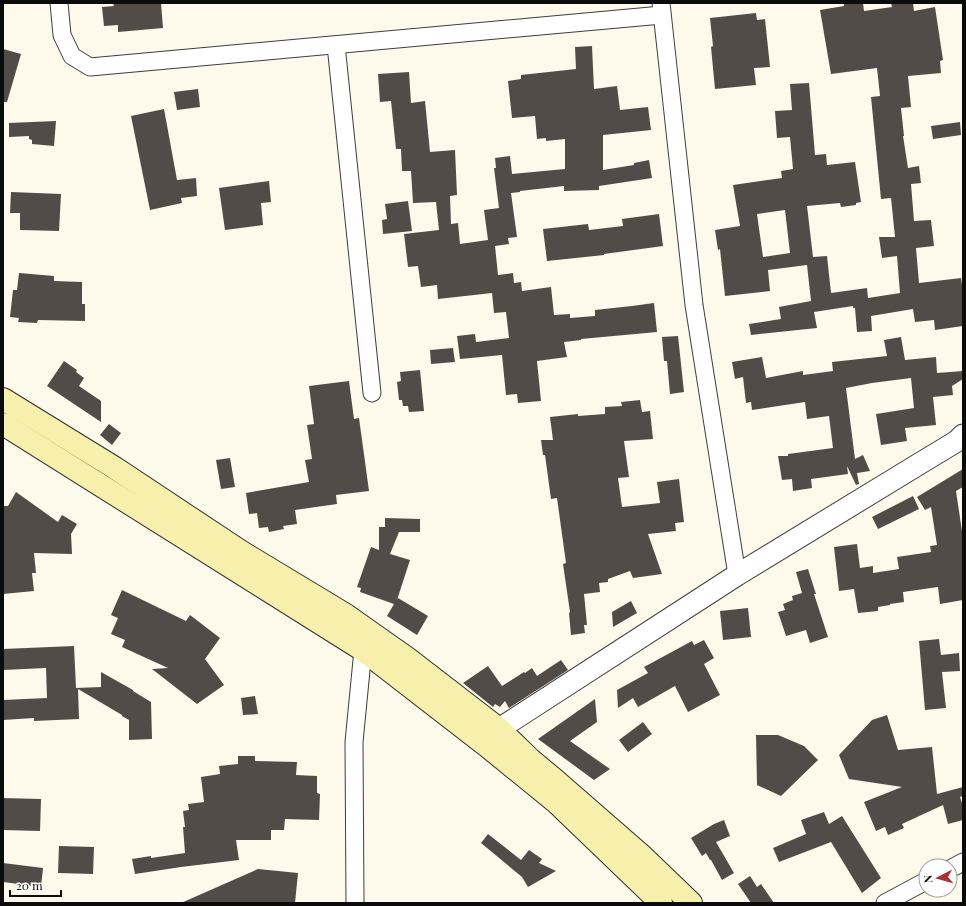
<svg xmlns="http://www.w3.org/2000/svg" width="966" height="906" viewBox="0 0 966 906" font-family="'Playfair Display',serif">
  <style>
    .building { fill: #524c48; fill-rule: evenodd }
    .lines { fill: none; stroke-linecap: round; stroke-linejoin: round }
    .minor-casing { stroke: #3e3e3e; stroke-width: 19 }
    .tertiary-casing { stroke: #3e3e3e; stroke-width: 23 }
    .secondary-casing { stroke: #2d2d2d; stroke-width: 24 }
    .minor { stroke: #fff; stroke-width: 17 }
    .tertiary { stroke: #fff; stroke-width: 21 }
    .secondary { stroke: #f6f0ac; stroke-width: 22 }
  </style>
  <rect width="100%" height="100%" fill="#fdfaeb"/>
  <g class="building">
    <polygon points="113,3 161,3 163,28 118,32 118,25 104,26 102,7 114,6"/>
    <path d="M844 3H863L864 11 892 7 891 3H913L914 11 935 7 943 60 940 61 941 73 908 76 911 107 901 108 904 136H903L908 168 919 166 921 183 911 184 914 221 931 220 934 246 916 248 919 283 961 278 963 292V326L935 330 934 320 915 322 913 309 871 316 872 331 857 332 855 308H853V306L814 312 817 328 751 335 749 324 781 319 779 307 811 301 807 265 768 270 770 291 725 296 720 249 718 250 715 230 740 226 733 185 782 178 781 171 793 169 790 137 777 138 775 111 792 110 790 84 809 83 815 155 826 154 827 165 855 162 861 202 856 203V205L841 207 840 203 807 206 813 257 827 256 831 293 867 288 868 298 900 293 897 256 882 258 879 237H895L891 198 881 199 871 97 880 96 877 68 831 74 820 10 844 6ZM785 210 790 253 763 257 757 214Z"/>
    <polygon points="756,13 757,20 765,19 770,67 754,68 756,85 715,89 711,47 713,46 710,18"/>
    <polygon points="592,46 594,89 617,86 620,110 648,107 651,130 603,135 603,170 634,165 634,163 649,160 652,178 599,186 599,190 564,191 564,186 520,191 520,192 511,193 517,237 508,238 509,244 495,246 498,275 513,273 514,283 521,282 522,291 551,287 554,315 570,314 570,318 595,316 595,310 632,306 654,303 657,332 581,339 581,340 564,342 567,357 537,361 541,401 518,403 517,394 506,395 502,355 460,359 457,336 475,334 476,342 509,338 506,312 494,313 492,293 438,299 437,285 421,287 418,266 408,267 404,234 439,230 436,202 413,203 411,171 402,171 401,149 396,149 391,101 380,102 378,74 409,72 411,103 425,101 430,152 455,150 457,195 450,196 451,224 458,223 460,244 488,240 484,210 499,208 494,168 496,168 495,158 510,156 512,174 565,169 565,139 546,141 546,138 537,139 535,116 512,118 508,81 521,79 521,75 576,69 575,47"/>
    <polygon points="3,49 21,54 7,102 3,102"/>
    <polygon points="198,89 200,107 177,110 174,92"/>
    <polygon points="164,109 177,180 196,178 197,196 181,198 182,203 150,210 131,116"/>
    <polygon points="56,121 54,146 32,144 32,140 29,139 29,136 9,137 9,123"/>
    <polygon points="960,122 961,135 933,139 931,126"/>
    <polygon points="269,181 271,202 261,203 263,225 225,230 219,188"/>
    <polygon points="11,192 61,194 59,231 20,230 20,213 10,213"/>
    <polygon points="408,201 412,231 383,234 382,220 387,219 385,204"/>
    <polygon points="659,214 663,246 604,254 604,255 547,261 543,229 588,224 589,230 623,226 622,219"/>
    <polygon points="19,273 54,276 54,281 82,282 82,304 85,304 85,321 38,320 37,323 18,322 19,318 10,317 13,290 17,290"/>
    <polygon points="678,336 684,392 670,394 667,361 664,361 662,337"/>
    <polygon points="901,337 905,360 936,357 937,373 963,371 963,379 952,386 953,395 933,397 936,425 905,428 907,441 881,445 876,414 914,408 911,378 872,383 846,388 855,459 863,455 870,471 857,473 859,484 856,485 847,466 848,474 811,479 812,488 793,491 792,479 782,480 778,456 788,456 788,454 833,448 829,416 807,419 805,402 752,410 751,402 746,403 743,377 735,379 732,362 762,357 766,378 803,371 803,375 833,371 832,362 887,356 884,340"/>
    <polygon points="453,348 455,362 431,364 430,350"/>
    <polygon points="64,361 77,370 76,372 84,378 79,386 101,401 101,422 47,386"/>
    <polygon points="420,370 424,411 409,412 408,406 403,406 402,400 399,400 397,382 401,381 400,372"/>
    <polygon points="349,381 354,419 359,418 369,491 336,495 337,504 295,510 297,524 283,526 284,529 269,532 268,527 259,528 257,513 249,514 246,493 309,482 305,460 312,459 307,425 314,424 309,386"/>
    <polygon points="640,400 642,412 650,411 653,439 624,441 629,477 618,478 622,507 660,503 657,482 679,479 684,522 675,523 676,531 648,534 662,574 633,578 630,571 608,579 608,582 599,583 600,592 584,594 587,625 584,625 585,633 571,635 569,613 570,612 563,564 566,563 557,498 551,499 545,455 543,455 541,440 553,440 550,417 578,414 578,416 605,414 605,407 622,406 621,402"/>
    <polygon points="109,424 121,433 112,445 100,435"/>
    <polygon points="230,458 235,487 221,489 216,460"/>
    <polygon points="963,469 963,487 956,491 963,538 963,600 940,604 938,587 903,592 904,602 890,604 890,605 878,607 878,611 858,613 854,589 839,591 834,547 857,544 860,568 873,566 873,573 899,569 897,557 931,552 930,546 937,545 931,507 925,510 917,497"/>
    <polygon points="16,492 58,522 62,515 77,524 71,534 72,554 34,553 36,573 32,573 34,591 3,594 3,506 8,506"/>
    <polygon points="913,496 919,509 878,529 872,517"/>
    <polygon points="385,518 420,519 420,532 399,532 390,554 410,560 397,600 398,598 428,616 417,635 387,616 394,604 360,592 361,588 357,587 371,547 379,550 379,527 385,527"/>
    <polygon points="808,569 816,594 814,594 828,637 810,643 806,630 786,636 778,612 785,610 783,604 793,600 792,596 802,593 796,572"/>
    <polygon points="122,590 186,621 190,615 220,638 205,659 224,685 197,704 152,669 168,668 122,647 125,640 111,634 118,618 111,615"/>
    <polygon points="631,601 637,613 613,627 612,612"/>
    <polygon points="748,608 751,637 723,640 720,611"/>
    <polygon points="939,639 941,655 959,653 960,671 942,672 946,708 925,710 919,641"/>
    <polygon points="704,640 714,658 704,664 720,695 688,712 675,686 638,707 633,698 618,708 617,690 648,673 644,667 692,641 694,645"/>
    <polygon points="74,646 76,688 101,687 101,672 133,690 133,691 151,702 152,739 129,740 129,720 122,716 122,715 78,689 79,719 34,721 34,718 3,720 3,700 47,698 46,668 3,670 3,649"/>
    <polygon points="561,660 568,670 509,708 505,701 500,707 495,704 493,707 463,683 488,666 502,686 524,672 525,673 532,668 537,676"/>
    <polygon points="255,696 258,714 243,715 241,698"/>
    <polygon points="595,699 597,722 570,741 610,769 594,780 538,739"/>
    <polygon points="887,715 898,750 932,747 937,794 963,787 963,796 960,797 963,806 963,820 948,824 943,805 902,824 904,828 888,835 885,827 876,831 864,802 902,787 849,779 839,755 872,720"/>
    <polygon points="643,722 652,734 628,752 619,740"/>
    <polygon points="756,735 778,735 804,746 818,760 781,796 757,785"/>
    <polygon points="238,756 255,756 255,761 297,762 296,775 317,776 317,793 320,794 319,820 285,819 284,830 271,830 271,840 236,840 239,860 181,867 135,874 132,859 151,856 151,858 185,853 183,827 185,827 183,811 189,810 188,804 204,802 201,777 220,774 219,766 238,764"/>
    <polygon points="3,798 41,799 40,831 3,830"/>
    <polygon points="824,812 829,824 842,816 881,878 862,893 831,842 779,862 773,848 806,834 801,820"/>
    <polygon points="724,820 730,836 716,842 734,873 722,880 711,860 710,860 706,853 702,856 691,838 714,824"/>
    <polygon points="488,834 521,860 529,850 542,859 539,863 556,871 528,887 522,877 481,843"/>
    <polygon points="59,846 94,847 93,874 58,873"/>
    <polygon points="3,863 43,868 41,887 3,882"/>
    <polygon points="258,869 298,873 295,903 181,903"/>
    <polygon points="750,876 757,887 761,884 774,903 751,903 738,884"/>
  </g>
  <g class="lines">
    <defs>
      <g id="minor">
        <polyline points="59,3 62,35 72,56 90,67 662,15"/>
        <polyline points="661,3 694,305 737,575"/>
        <polyline points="336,45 372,393"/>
        <polyline points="950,869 963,862"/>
        <polyline points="355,903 354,742 363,650"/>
        <polyline points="885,903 926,881"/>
      </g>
      <polyline id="tertiary" points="486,741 499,729 737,575 919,464 957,441 963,435"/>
      <g id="secondary">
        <polyline points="3,399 115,468 240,551 346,615 407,658 499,729 531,760 555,780 640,854 691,903"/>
        <polyline points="3,424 363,650 487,746 557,803 661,903"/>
      </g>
    </defs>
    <use href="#minor" class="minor-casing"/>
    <use href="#tertiary" class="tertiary-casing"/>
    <use href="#secondary" class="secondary-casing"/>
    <use href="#minor" class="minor"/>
    <use href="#tertiary" class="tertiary"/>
    <use href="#secondary" class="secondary"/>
  </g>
  <rect width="966" height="906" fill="none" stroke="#0b0b0b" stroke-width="8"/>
  <g transform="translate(938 878) rotate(264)"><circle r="19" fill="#ffffff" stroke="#9d9d9d"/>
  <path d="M0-3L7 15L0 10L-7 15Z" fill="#ab3234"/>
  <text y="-6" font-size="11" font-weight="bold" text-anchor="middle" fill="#0b0b0b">N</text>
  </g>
  <path d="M10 890v6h51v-6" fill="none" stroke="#0b0b0b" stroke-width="2"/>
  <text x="16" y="890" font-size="12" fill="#0b0b0b" stroke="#ffffff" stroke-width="3" paint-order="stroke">20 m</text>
</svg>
